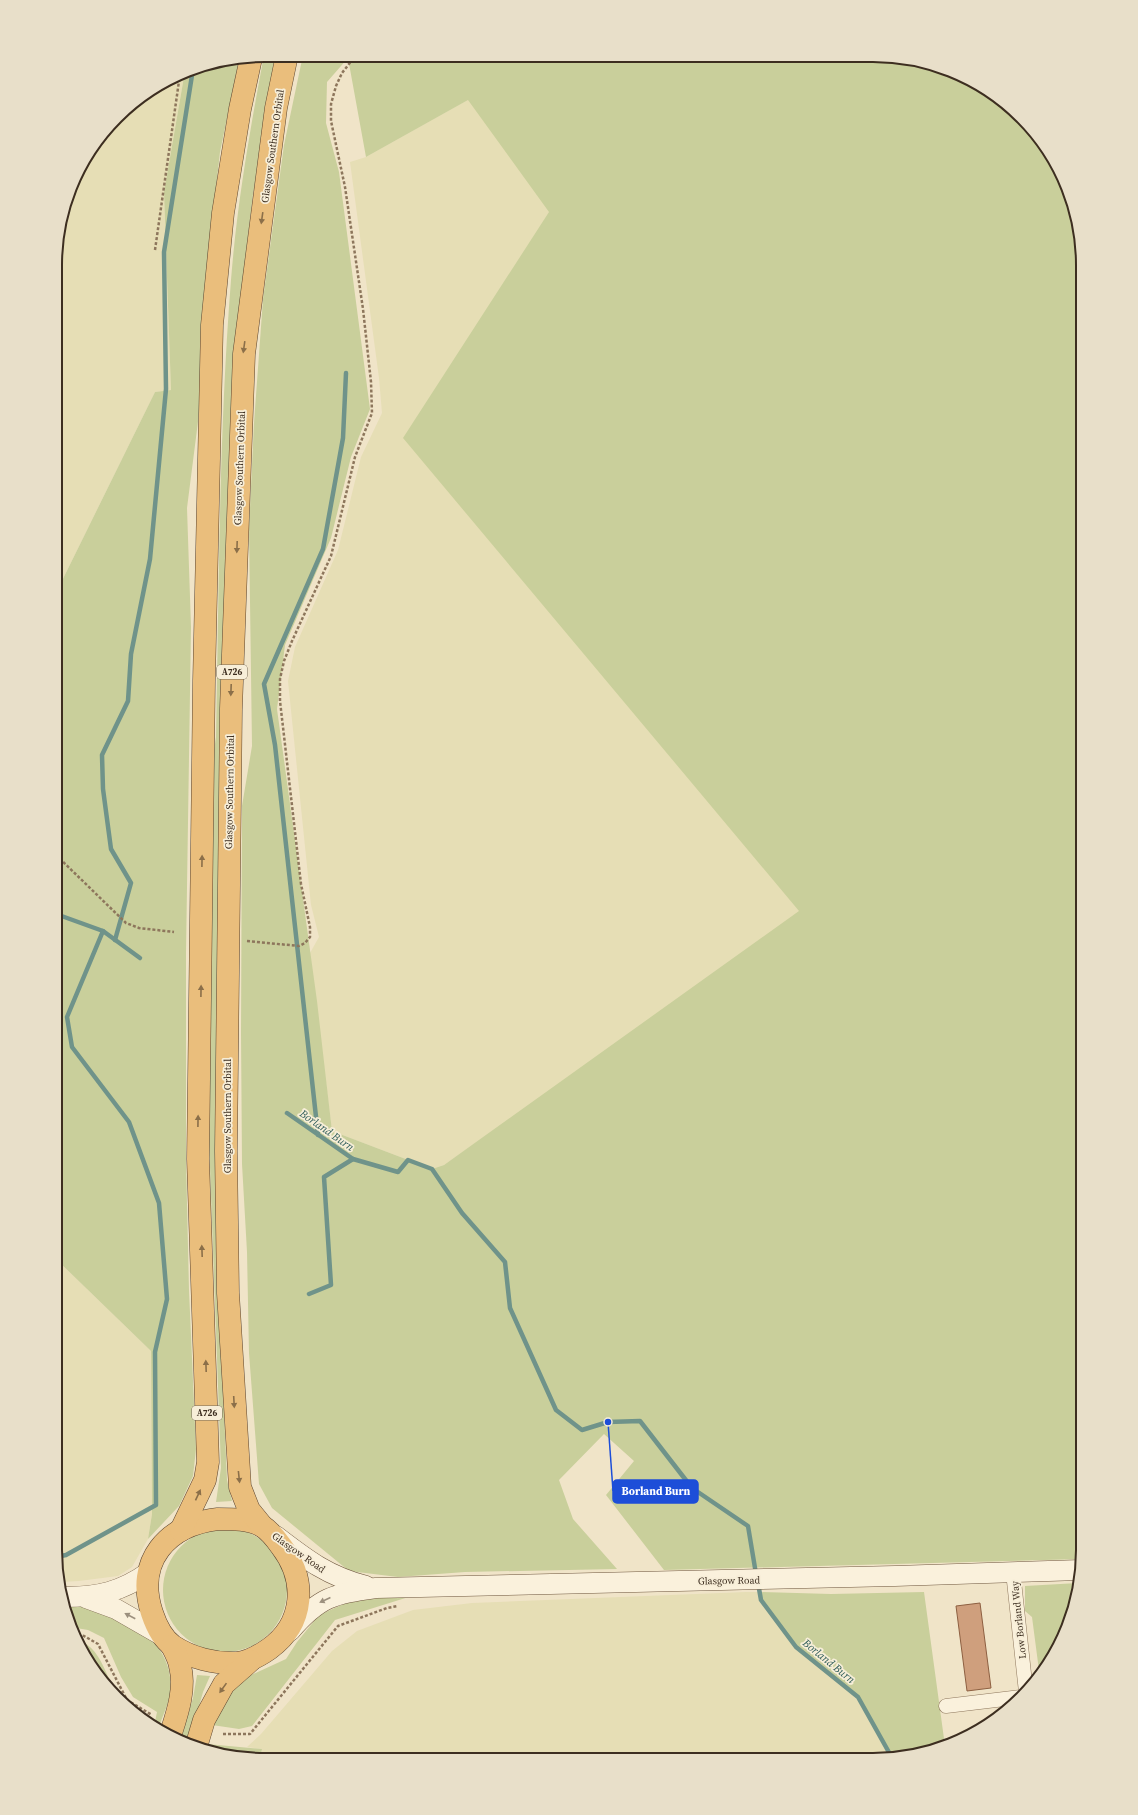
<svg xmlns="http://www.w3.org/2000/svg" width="1138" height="1815" viewBox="0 0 1138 1815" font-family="'Source Serif 4',serif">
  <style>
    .farmland { fill: #e6deb5 }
    .green { fill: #c9cf9b; fill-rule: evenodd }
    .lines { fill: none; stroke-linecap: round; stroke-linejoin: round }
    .stream { stroke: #6f938a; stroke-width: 4.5 }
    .building { fill: #cf9f7d; stroke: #8d5f41 }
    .minor-casing { stroke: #8d765c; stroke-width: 15 }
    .secondary-casing { stroke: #6f573f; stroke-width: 21 }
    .trunk-casing { stroke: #5b4430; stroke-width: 23 }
    .path { stroke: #8d765c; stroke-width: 2.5; stroke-dasharray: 3 2; stroke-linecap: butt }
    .minor { stroke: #faf1dc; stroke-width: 14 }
    .secondary { stroke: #faf1dc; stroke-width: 20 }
    .trunk { stroke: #eabe7c; stroke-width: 22 }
    .oneway { fill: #8b6f49 }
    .oneway2 { fill: #9c907e }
    .labels { text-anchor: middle; stroke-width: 3.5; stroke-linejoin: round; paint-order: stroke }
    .shield { fill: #f7eed8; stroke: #756857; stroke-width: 1 }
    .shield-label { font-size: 9px; font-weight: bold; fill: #3d2e20 }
    .street-label { font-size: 10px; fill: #3d2e20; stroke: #f7eed8 }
    .water-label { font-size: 11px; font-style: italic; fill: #2f5d5a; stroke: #f7eed8 }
    .rim { fill: none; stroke: #3d2e20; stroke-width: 2 }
    .leader { fill: none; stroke: #1d4ed8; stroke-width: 1.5 }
    .callout-dot { fill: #1d4ed8; stroke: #f7eed8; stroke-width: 1.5 }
    .callout { fill: #1d4ed8; stroke: #1d4ed8; stroke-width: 1.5 }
    .callout-label { font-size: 11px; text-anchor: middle; font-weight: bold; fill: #fff }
  </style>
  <rect width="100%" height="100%" fill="#f0e4c8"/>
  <g class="farmland">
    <polygon points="901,57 954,71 1001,98 1083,720 444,1165 432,1169 332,1131 310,953 319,937 311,905 288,681 295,647 338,550 361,457 382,413 379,378 350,162 366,157 521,70"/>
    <polygon points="185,71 164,192 171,390 155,392 56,593 57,238 77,172 126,107"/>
    <polygon points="55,1258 151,1351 152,1514 148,1539 132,1567 118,1576 79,1581 61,1582 55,1550"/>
    <polygon points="746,1592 759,1592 761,1600 796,1647 858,1697 891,1756 873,1760 260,1758 262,1749 247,1747 261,1734 332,1651 357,1631 413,1610 472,1603"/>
  </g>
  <g class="green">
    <path d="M264 55H278L253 194 240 306 218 1271 227 1480 232 1501 216 1502 221 1468 207 1085 213 757 216 737C219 585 219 432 231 280 237 204 250 130 264 55Z"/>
    <path d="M303 55 901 57 954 71 1001 98 1040 137 1067 185 1083 265V1559L664 1570 606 1495 634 1461 604 1434 559 1480 573 1519 617 1569 465 1572 398 1577 349 1571 272 1508 259 1484 249 1353 247 1252 242 1164 241 1033 242 806 252 746 249 529 254 423 263 299 284 145ZM348 58 366 157 468 100 549 212 403 438 799 911 444 1165 432 1169 332 1131 317 1001 277 709 285 645 331 538 351 457 370 409 339 172 326 123 327 82Z"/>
    <polygon points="239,60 220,152 212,224 200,406 187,508 191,627 186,953 186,1160 189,1290 196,1449 193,1476 179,1506 148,1539 152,1514 151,1351 55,1258 56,593 155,392 171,390 164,192 185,71"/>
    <circle cx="225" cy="1590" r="62"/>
    <polygon points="1078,1583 1067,1630 1040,1678 1032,1617 1025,1611 1025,1586"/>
    <polygon points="759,1592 831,1594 924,1592 945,1746 891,1756 858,1697 796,1647 761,1600"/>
    <polygon points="415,1595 335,1620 252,1726 239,1729 212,1725 229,1692 249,1676 286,1659 297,1642 319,1615 355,1599"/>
    <path d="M65 1602C111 1614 171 1629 171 1688 171 1698 162 1718 158 1729L135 1715 148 1721 155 1722 157 1712 133 1697 121 1677 104 1638 88 1630 70 1627Z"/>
    <path d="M76 1640C101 1645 106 1678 118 1697L98 1678Z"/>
    <polygon points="197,1675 210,1676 203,1692 188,1745 180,1741 193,1698"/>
    <polygon points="207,1744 262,1749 260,1758 238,1758 207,1750"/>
  </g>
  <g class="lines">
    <g class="stream">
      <polyline points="56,914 103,931 140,958"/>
      <polyline points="115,940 131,883 111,849 103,789 102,755 128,701 131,654 150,559 166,389 164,252 193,69"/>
      <polyline points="287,1113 353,1159 398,1172 408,1160 432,1169 462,1213 505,1262 510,1308 556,1410 582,1430 608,1422 640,1421 692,1488 748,1526 756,1574"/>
      <polyline points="318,1135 275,745 264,684 323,549 343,438 346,373"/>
      <polyline points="309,1294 331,1285 324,1177 353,1159"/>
      <polyline points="56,1557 66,1555 156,1505 155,1352 167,1299 159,1203 129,1122 72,1047 67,1017 103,931"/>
      <polyline points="758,1583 761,1600 796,1647 858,1697 891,1756"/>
    </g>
  </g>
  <polygon class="building" points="980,1603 991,1688 967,1691 956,1606"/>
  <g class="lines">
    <defs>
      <g id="minor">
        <polyline points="1013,1572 1026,1692"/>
        <polyline points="946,1706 1021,1697"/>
      </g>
      <g id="secondary">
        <path d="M276 1536C307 1560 328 1576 366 1586"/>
        <path d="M64 1597C98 1597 121 1592 149 1572"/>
        <polyline points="86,1598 116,1609 163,1636"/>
        <path d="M290 1631C319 1597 333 1594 376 1588L895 1576 1081 1570"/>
      </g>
      <g id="trunk">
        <path d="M218 1519C233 1519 250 1519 262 1526 270 1531 276 1539 281 1546 307 1580 305 1623 269 1649 259 1656 249 1662 237 1663 215 1664 191 1658 173 1646 163 1639 156 1625 152 1613 135 1561 167 1525 218 1519Z"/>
        <polyline points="262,1526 249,1510 240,1487 228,1293 226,1151 231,709 244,354 276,108 287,55"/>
        <polyline points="181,1530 205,1480 208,1462 198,1159 204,681 212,325 223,213 240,109 251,58"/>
        <path d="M170 1736C177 1714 186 1689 180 1666 179 1659 175 1652 172 1646"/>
        <polyline points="196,1747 204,1720 224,1684 250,1661"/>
      </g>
    </defs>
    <use href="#minor" class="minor-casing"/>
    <use href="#secondary" class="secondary-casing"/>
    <use href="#trunk" class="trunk-casing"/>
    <g class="path">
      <polyline points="155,250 180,74"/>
      <polyline points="56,855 126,923 139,928 174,932"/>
      <polyline points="247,941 299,946 305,943 310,937 310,927 301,884 280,701 280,679 284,661 292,641 331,556 355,457 372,413 371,382 363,309 345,187 331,121 331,104 336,86 342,73 356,55"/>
      <polyline points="73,1633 84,1636 98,1644 127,1700 152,1715"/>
      <polyline points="223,1734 250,1734 338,1626 387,1608 398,1606"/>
    </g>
    <use href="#minor" class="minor"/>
    <use href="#secondary" class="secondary"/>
    <use href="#trunk" class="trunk"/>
  </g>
  <defs><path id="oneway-solid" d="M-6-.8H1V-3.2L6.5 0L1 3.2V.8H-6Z"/></defs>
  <g class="oneway">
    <use href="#oneway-solid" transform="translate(262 218) rotate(98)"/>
    <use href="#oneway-solid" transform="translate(244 347) rotate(98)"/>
    <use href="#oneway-solid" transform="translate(237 547) rotate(92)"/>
    <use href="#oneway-solid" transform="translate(231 690) rotate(92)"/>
    <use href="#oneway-solid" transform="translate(202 861) rotate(-89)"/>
    <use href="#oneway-solid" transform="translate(201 991) rotate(-89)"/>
    <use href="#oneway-solid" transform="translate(198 1121) rotate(-89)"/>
    <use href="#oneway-solid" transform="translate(202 1251) rotate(-92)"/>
    <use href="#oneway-solid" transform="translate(206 1366) rotate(-92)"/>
    <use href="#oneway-solid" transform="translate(234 1402) rotate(87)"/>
    <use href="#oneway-solid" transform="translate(239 1477) rotate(84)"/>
    <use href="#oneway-solid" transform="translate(198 1495) rotate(-65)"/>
    <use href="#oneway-solid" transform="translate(223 1688) rotate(125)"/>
  </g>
  <g class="oneway2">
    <use href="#oneway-solid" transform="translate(325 1600) rotate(155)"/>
    <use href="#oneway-solid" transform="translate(130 1616) rotate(-152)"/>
  </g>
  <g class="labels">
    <g class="shield">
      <rect x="217" y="665" width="30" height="14" rx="3"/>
      <rect x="192" y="1406" width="30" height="14" rx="3"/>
    </g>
    <g class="shield-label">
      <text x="232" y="675">A726</text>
      <text x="207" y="1416">A726</text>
    </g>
    <g class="street-label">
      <text transform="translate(272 146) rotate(-82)" y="4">Glasgow Southern Orbital</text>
      <text transform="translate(239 468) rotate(-88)" y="4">Glasgow Southern Orbital</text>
      <text transform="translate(229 792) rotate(-89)" y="4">Glasgow Southern Orbital</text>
      <text transform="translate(227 1116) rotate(-90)" y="4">Glasgow Southern Orbital</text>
      <text transform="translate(299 1552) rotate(35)" y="4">Glasgow Road</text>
      <text transform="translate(729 1580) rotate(-1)" y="4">Glasgow Road</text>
      <text transform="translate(1018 1620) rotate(-96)" y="4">Low Borland Way</text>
    </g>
    <g class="water-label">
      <text transform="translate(327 1130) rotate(35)" y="4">Borland Burn</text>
      <text transform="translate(829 1661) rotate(39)" y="4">Borland Burn</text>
    </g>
  </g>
  <path d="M0 0H1138V1815H0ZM265 62H873A203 203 0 0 1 1076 265V1550A203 203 0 0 1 873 1753H265A203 203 0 0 1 62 1550V265A203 203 0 0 1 265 62Z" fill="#e8dfc9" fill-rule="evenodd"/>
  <path class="rim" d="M265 62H873A203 203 0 0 1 1076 265V1550A203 203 0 0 1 873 1753H265A203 203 0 0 1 62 1550V265A203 203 0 0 1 265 62Z"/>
  <path class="leader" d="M608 1422L613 1491"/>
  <circle class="callout-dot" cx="608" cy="1422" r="4"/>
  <rect class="callout" x="613" y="1480" width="85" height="23" rx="4"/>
  <g class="callout-label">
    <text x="656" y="1495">Borland Burn</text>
  </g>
</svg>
